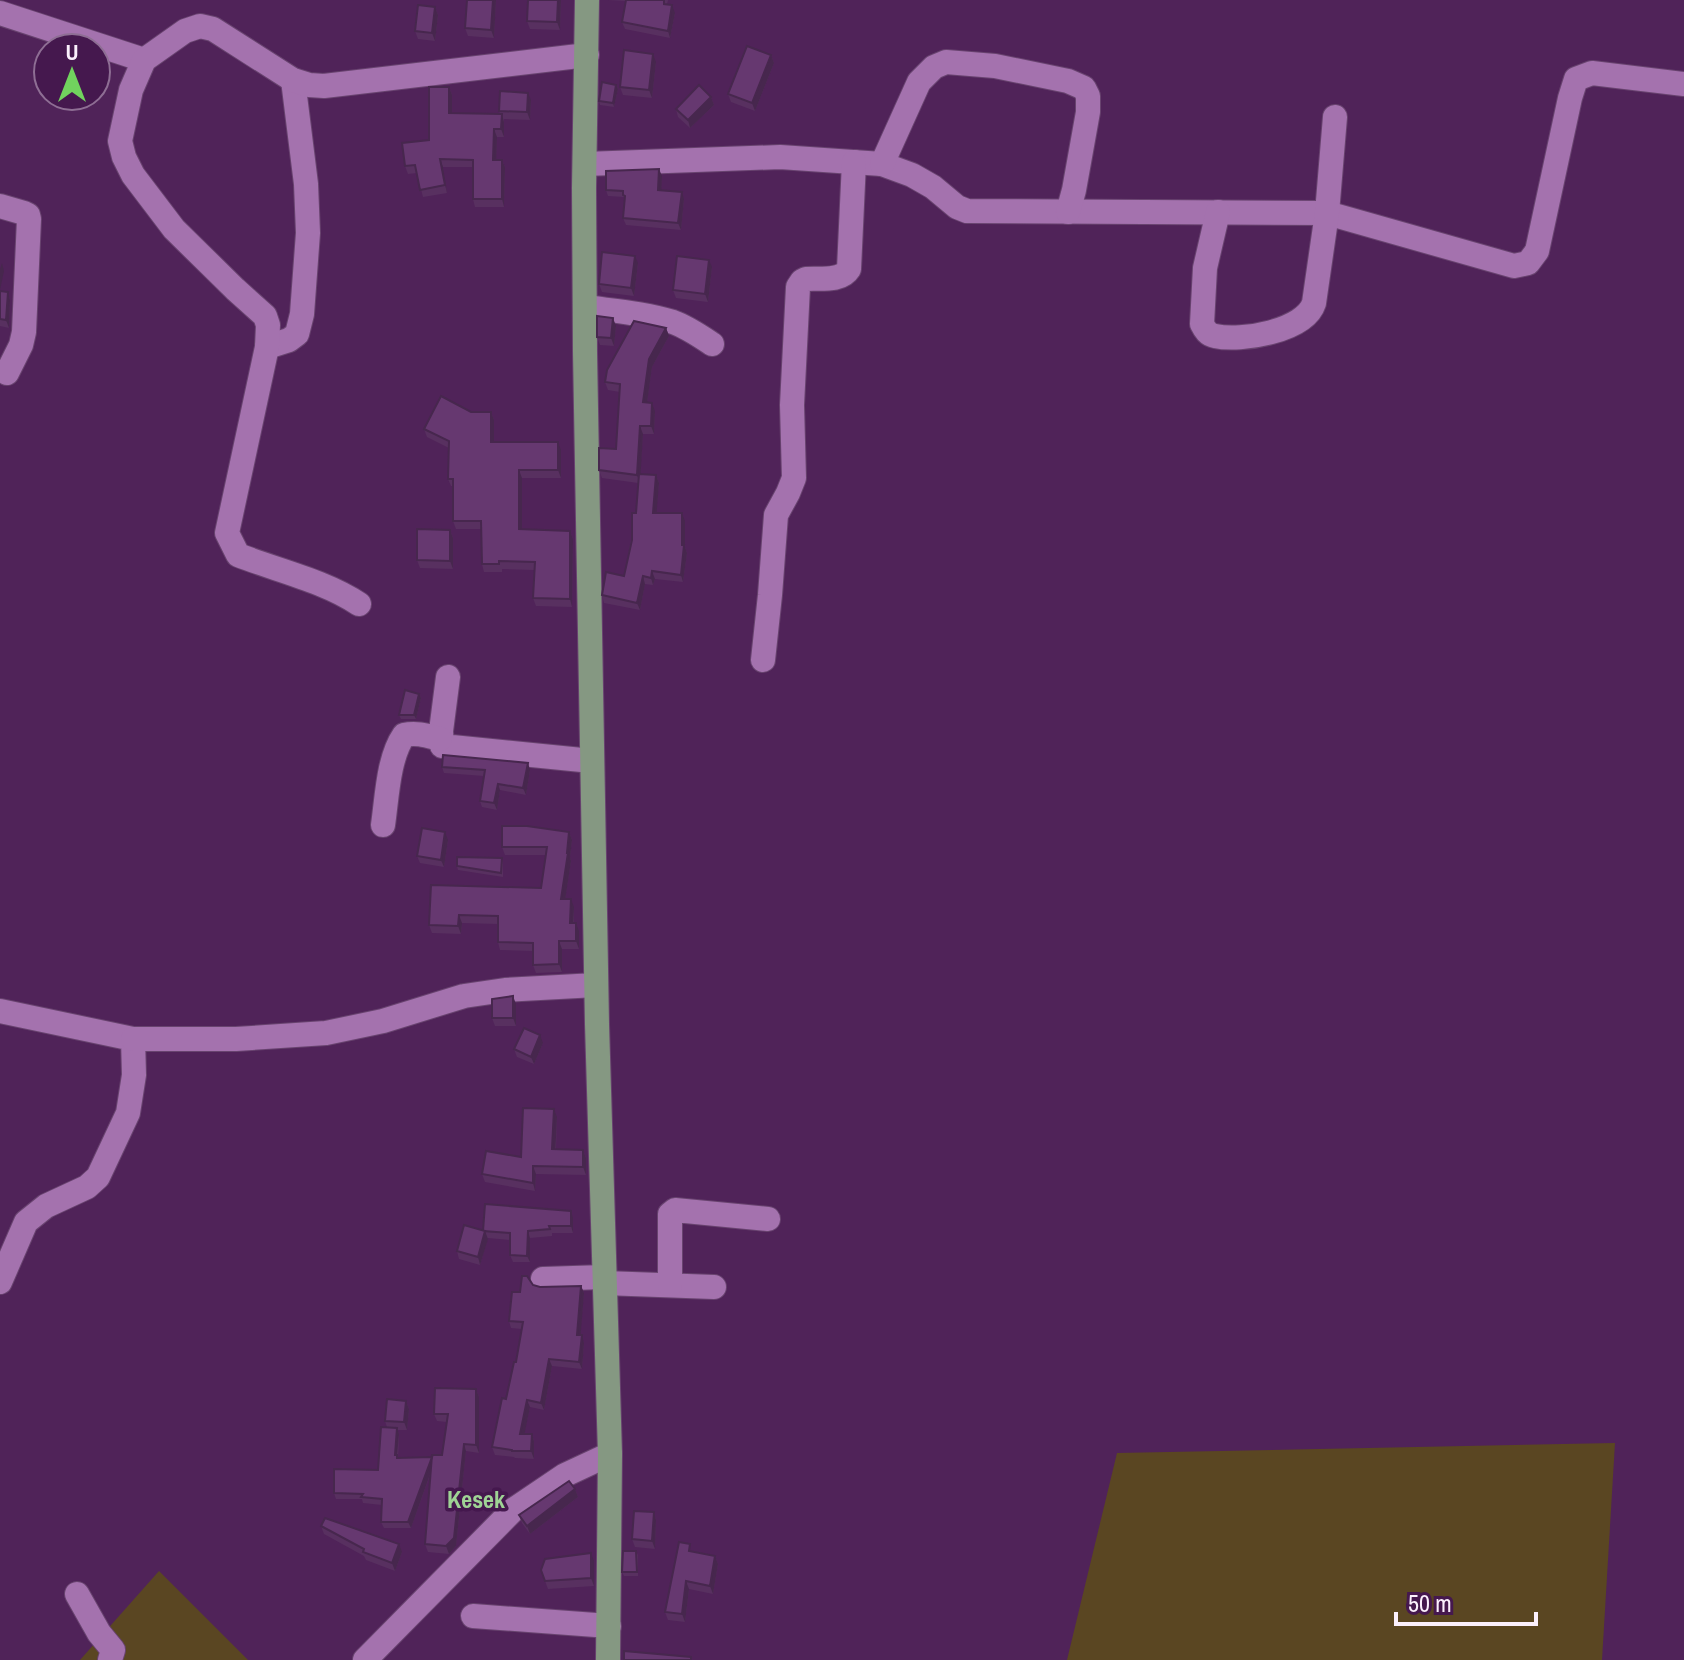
<svg xmlns="http://www.w3.org/2000/svg" width="1684" height="1660" viewBox="0 0 1684 1660" font-family="'Archivo Narrow',sans-serif">
  <style>
    .green { fill: #5a4622 }
    .lines { fill: none; stroke-linecap: round; stroke-linejoin: round }
    .minor-casing { stroke: #68436f; stroke-width: 26 }
    .major-casing { stroke: #68436f; stroke-width: 26 }
    .minor { stroke: #a472ae; stroke-width: 24 }
    .major { stroke: #859882; stroke-width: 24 }
    .wall { fill: #583060 }
    .shaded-wall { fill: #47274e }
    .building { fill: #663870; stroke: #47274e; stroke-width: 2 }
    .labels { text-anchor: middle; stroke-width: 7; stroke-linejoin: round; paint-order: stroke }
    .quarter-label { font-size: 24px; font-weight: bold; fill: #9fd395; stroke: #45184e }
  </style>
  <rect width="100%" height="100%" fill="#502359"/>
  <g class="green">
    <polygon points="1615,1443 1602,1660 1067,1660 1117,1453"/>
    <polygon points="159,1571 248,1660 80,1660"/>
  </g>
  <g class="lines">
    <defs>
      <g id="minor">
        <polyline points="0,13 144,60"/>
        <polyline points="585,164 780,157 882,164 912,175 933,187 957,207 967,211 1327,213 1514,266 1528,263 1537,251 1570,98 1576,79 1592,73 1684,84"/>
        <polyline points="882,164 919,82 934,67 946,62 995,66 1068,81 1084,88 1088,96 1088,112 1074,190 1068,212"/>
        <polyline points="0,206 24,213 28,215 29,219 24,332 21,345 7,373"/>
        <path d="M1218 212 1205 268 1202 324C1205 330 1208 335 1215 336 1241 342 1305 331 1314 303L1327 213 1335 117"/>
        <path d="M585 307C614 311 645 313 673 322 687 327 700 336 712 344"/>
        <polyline points="267,347 289,340 297,334 302,314 308,233 306,184 293,80"/>
        <path d="M359 604C325 581 276 570 238 555L227 533 267 347 268 325 265 316 235 289 174 229 133 175 124 157 120 141 131 90 144 60 185 31 200 26 213 29 293 80 309 85 324 86 587 55"/>
        <path d="M763 660 770 595 776 515 788 493 794 478 792 405 798 287 802 281 806 279C820 278 841 282 849 269L854 162"/>
        <polyline points="448,677 441,731 442,746 592,761"/>
        <path d="M383 825C387 798 388 758 404 735 417 732 428 736 440 739"/>
        <polyline points="0,1011 133,1039 134,1075 128,1113 98,1177 87,1187 46,1206 26,1222 0,1282"/>
        <polyline points="133,1039 236,1039 326,1033 383,1021 464,996 505,990 596,985"/>
        <polyline points="543,1279 604,1277"/>
        <polyline points="604,1283 714,1287"/>
        <polyline points="670,1285 670,1214 675,1210 768,1219"/>
        <polyline points="77,1594 99,1633 113,1650 110,1660"/>
        <polyline points="473,1616 609,1626"/>
        <polyline points="365,1660 513,1510 565,1475 610,1454"/>
      </g>
      <polyline id="major" points="587,0 584,188 585,352 597,1024 610,1454 608,1660"/>
    </defs>
    <use href="#minor" class="minor-casing"/>
    <use href="#major" class="major-casing"/>
    <use href="#minor" class="minor"/>
    <use href="#major" class="major"/>
  </g>
  <g class="wall">
    <polygon points="496,0 494,38 468,36 465,28"/>
    <polygon points="528,0 561,0 560,30 530,29 527,21"/>
    <polygon points="608,0 668,0 667,4 675,13 670,38 625,29 622,22 626,1"/>
    <polygon points="435,7 438,15 435,41 418,39 415,31"/>
    <polygon points="771,55 774,63 755,111 731,102 728,94"/>
    <polygon points="656,62 652,98 623,95 620,87"/>
    <polygon points="616,85 618,89 614,107 600,105 599,101"/>
    <polygon points="449,87 452,95 452,113 500,114 499,111 531,100 530,120 504,119 504,137 497,137 496,160 502,160 505,167 504,207 475,207 473,199 473,167 443,167 447,193 423,197 417,173 408,174 405,166 429,140"/>
    <polygon points="711,97 714,105 690,128 678,117 676,109"/>
    <polygon points="662,176 661,190 684,199 681,230 626,225 623,218 625,201 624,197 608,196 606,190"/>
    <polygon points="638,263 634,296 602,292 599,284"/>
    <polygon points="712,267 708,302 676,298 673,290"/>
    <polygon points="0,291 8,292 10,300 9,328 0,326"/>
    <polygon points="616,326 614,346 600,345 597,337"/>
    <polygon points="666,328 669,336 652,367 647,402 655,411 654,434 643,434 640,474 656,475 659,483 656,513 685,521 685,547 687,553 683,582 655,579 653,585 645,584 640,610 604,603 602,595 624,576 636,513 638,483 602,478 599,470 616,449 620,392 608,390 605,382"/>
    <polygon points="471,412 491,412 494,420 494,442 561,450 561,478 522,478 522,529 570,531 573,539 572,607 536,606 533,598 534,570 502,569 502,572 484,572 482,564 481,529 456,529 453,521 453,486 451,486 448,479 449,448 427,437 424,429"/>
    <polygon points="450,530 453,538 453,569 420,568 417,560"/>
    <polygon points="419,694 421,698 416,719 401,719 399,715"/>
    <polygon points="442,767 530,770 526,795 500,790 497,810 482,807 480,801 484,776 444,773"/>
    <polygon points="569,832 572,840 570,857 571,861 565,899 574,907 574,923 579,931 579,949 562,949 562,972 536,973 533,965 533,951 500,950 498,942 498,924 462,923 461,934 432,933 429,925 541,888 546,855 505,855 502,847"/>
    <polygon points="448,840 444,867 420,863 417,856"/>
    <polygon points="502,858 503,862 503,877 458,870 457,866"/>
    <polygon points="516,1004 516,1026 495,1026 492,1018"/>
    <polygon points="543,1043 534,1064 517,1057 514,1049"/>
    <polygon points="557,1117 556,1149 583,1150 586,1158 586,1175 536,1174 535,1191 485,1182 482,1174 521,1157"/>
    <polygon points="573,1218 573,1233 552,1233 552,1236 530,1238 530,1262 513,1262 510,1255 510,1240 488,1238 480,1265 459,1259 457,1251 483,1231"/>
    <polygon points="533,1285 540,1287 581,1286 584,1293 580,1335 584,1343 582,1369 552,1366 544,1410 530,1407 524,1434 532,1434 534,1441 534,1459 515,1458 514,1457 495,1455 492,1447 516,1362 522,1329 511,1328 509,1321 520,1292"/>
    <polygon points="476,1389 479,1397 479,1453 466,1451 456,1546 449,1554 428,1552 425,1544 431,1472 411,1528 384,1528 381,1522 382,1505 363,1503 362,1499 336,1499 334,1493 378,1470 387,1427 385,1421 406,1401 409,1409 407,1430 397,1430 399,1434 398,1458 432,1457 442,1455 447,1422 437,1421 434,1414"/>
    <polygon points="575,1489 578,1497 530,1534 522,1523 519,1515"/>
    <polygon points="654,1512 656,1520 655,1549 635,1547 632,1539"/>
    <polygon points="321,1526 402,1552 395,1571 366,1560 364,1556 324,1534"/>
    <polygon points="636,1551 638,1555 638,1576 624,1576 622,1572"/>
    <polygon points="693,1552 715,1556 718,1564 713,1594 689,1589 685,1622 668,1620 665,1612"/>
    <polygon points="594,1561 594,1586 548,1589 541,1570"/>
  </g>
  <g class="shaded-wall">
    <polygon points="493,0 496,0 494,38 491,30"/>
    <polygon points="558,0 561,0 560,30 557,22"/>
    <polygon points="672,5 675,13 670,38 668,31"/>
    <polygon points="435,7 438,15 435,41 432,33"/>
    <polygon points="653,54 656,62 652,98 649,90"/>
    <polygon points="771,55 774,63 755,111 752,103"/>
    <polygon points="616,85 618,89 614,107 613,103"/>
    <polygon points="449,87 452,95 452,120 449,113"/>
    <polygon points="528,93 531,100 530,120 527,112"/>
    <polygon points="711,97 714,105 690,128 688,120"/>
    <polygon points="502,114 504,122 504,137 501,129"/>
    <polygon points="494,129 497,137 496,167 493,160"/>
    <polygon points="440,159 443,167 447,193 445,185"/>
    <polygon points="502,160 505,167 504,207 502,199"/>
    <polygon points="659,169 662,176 661,197 658,190"/>
    <polygon points="682,192 684,199 681,230 678,223"/>
    <polygon points="635,256 638,263 634,296 631,288"/>
    <polygon points="709,260 712,267 708,302 705,294"/>
    <polygon points="2,263 4,271 0,290 0,269"/>
    <polygon points="8,292 10,300 9,328 6,320"/>
    <polygon points="613,318 616,326 614,346 611,338"/>
    <polygon points="666,328 669,336 652,367 646,410 643,402 649,359"/>
    <polygon points="652,403 655,411 654,434 651,426"/>
    <polygon points="491,412 494,420 494,450 491,442"/>
    <polygon points="640,426 643,434 640,483 637,475"/>
    <polygon points="558,442 561,450 561,478 558,470"/>
    <polygon points="519,470 522,478 522,537 519,529"/>
    <polygon points="656,475 659,483 656,520 653,513"/>
    <polygon points="682,513 685,521 685,547 687,553 683,582 681,575"/>
    <polygon points="450,530 453,538 453,569 450,561"/>
    <polygon points="570,531 573,539 572,607 570,599"/>
    <polygon points="652,571 655,579 653,585 651,578"/>
    <polygon points="643,576 645,584 640,610 637,603"/>
    <polygon points="419,694 421,698 416,719 414,715"/>
    <polygon points="528,763 530,770 526,795 523,788"/>
    <polygon points="498,784 500,790 497,810 494,803"/>
    <polygon points="445,832 448,840 444,867 441,860"/>
    <polygon points="569,832 572,840 570,857 571,861 564,907 561,899"/>
    <polygon points="571,899 574,907 573,931 570,923"/>
    <polygon points="459,915 462,923 461,934 458,926"/>
    <polygon points="576,923 579,931 579,949 576,941"/>
    <polygon points="559,941 562,949 562,972 559,964"/>
    <polygon points="513,996 516,1004 516,1026 513,1018"/>
    <polygon points="540,1035 543,1043 534,1064 531,1057"/>
    <polygon points="554,1109 557,1117 555,1157 552,1149"/>
    <polygon points="583,1150 586,1158 586,1175 583,1167"/>
    <polygon points="533,1166 536,1174 535,1191 533,1183"/>
    <polygon points="571,1211 573,1218 573,1233 571,1226"/>
    <polygon points="485,1231 488,1239 480,1265 478,1257"/>
    <polygon points="528,1231 530,1238 530,1262 527,1256"/>
    <polygon points="581,1286 584,1293 580,1342 577,1335"/>
    <polygon points="582,1335 584,1343 582,1369 579,1362"/>
    <polygon points="549,1359 552,1366 544,1410 541,1403"/>
    <polygon points="476,1389 479,1397 479,1453 476,1445"/>
    <polygon points="527,1400 530,1407 523,1441 520,1434"/>
    <polygon points="406,1401 409,1409 407,1430 404,1422"/>
    <polygon points="397,1428 399,1434 397,1456 399,1461 395,1455"/>
    <polygon points="532,1434 534,1441 534,1459 531,1451"/>
    <polygon points="464,1444 466,1451 456,1546 449,1554 446,1546"/>
    <polygon points="432,1457 434,1463 411,1528 408,1522"/>
    <polygon points="575,1489 578,1497 530,1534 527,1526"/>
    <polygon points="654,1512 656,1520 655,1549 652,1541"/>
    <polygon points="399,1544 402,1552 395,1571 392,1563"/>
    <polygon points="591,1553 594,1561 594,1586 591,1578"/>
    <polygon points="715,1556 718,1564 713,1594 710,1586"/>
    <polygon points="686,1581 689,1589 685,1622 682,1614"/>
  </g>
  <g class="building">
    <polygon points="467,0 493,0 491,30 465,28"/>
    <polygon points="528,0 558,0 557,22 527,21"/>
    <polygon points="626,0 664,0 664,4 672,5 668,31 622,22"/>
    <polygon points="418,5 435,7 432,33 415,31"/>
    <polygon points="747,46 771,55 752,103 728,94"/>
    <polygon points="624,50 653,54 649,90 620,87"/>
    <polygon points="602,82 616,85 613,103 599,101"/>
    <polygon points="699,85 711,97 688,120 676,109"/>
    <polygon points="429,87 449,87 449,113 502,114 501,129 494,129 493,160 502,160 502,199 473,199 473,160 440,159 445,185 420,190 415,165 405,166 402,143 429,140"/>
    <polygon points="500,91 528,93 527,112 499,111"/>
    <polygon points="659,169 658,190 682,192 678,223 623,218 625,196 623,195 623,191 606,190 606,171"/>
    <polygon points="602,252 635,256 631,288 599,284"/>
    <polygon points="677,256 709,260 705,294 673,290"/>
    <polygon points="0,291 8,292 6,320 0,319"/>
    <polygon points="597,316 613,318 611,338 597,337"/>
    <polygon points="634,321 666,328 649,359 643,402 652,403 651,426 640,426 637,475 599,470 599,448 616,449 620,384 605,382 607,370"/>
    <polygon points="441,396 471,412 491,412 491,442 558,442 558,470 519,470 519,529 570,531 570,599 533,598 535,562 499,561 499,564 482,564 481,521 453,521 453,479 448,479 449,441 424,429"/>
    <polygon points="639,474 656,475 653,513 682,513 682,545 684,545 681,575 652,571 651,578 643,576 637,603 602,595 606,572 624,576 632,540 632,513 636,513"/>
    <polygon points="417,529 450,530 450,561 417,560"/>
    <polygon points="405,690 419,694 414,715 399,715"/>
    <polygon points="443,755 528,763 523,788 498,784 494,803 480,801 485,770 442,767"/>
    <polygon points="502,826 527,826 569,832 567,853 568,853 561,899 571,899 570,923 576,923 576,941 559,941 559,964 533,965 533,943 498,942 498,916 459,915 458,926 429,925 431,885 541,888 547,847 502,847"/>
    <polygon points="422,828 445,832 441,860 417,856"/>
    <polygon points="457,857 502,858 501,873 457,866"/>
    <polygon points="513,996 513,1018 492,1018 492,999"/>
    <polygon points="524,1028 540,1035 531,1057 514,1049"/>
    <polygon points="523,1108 554,1109 552,1149 583,1150 583,1167 533,1166 533,1183 482,1174 486,1151 521,1157"/>
    <polygon points="485,1204 571,1211 571,1226 549,1226 550,1229 528,1231 527,1256 510,1255 510,1233 483,1231"/>
    <polygon points="464,1225 485,1231 478,1257 457,1251"/>
    <polygon points="522,1276 527,1276 533,1285 540,1287 581,1286 577,1335 582,1335 579,1362 549,1359 541,1403 527,1400 520,1434 532,1434 531,1451 512,1451 512,1450 492,1447 502,1398 506,1399 514,1362 516,1362 523,1322 509,1321 512,1292 520,1292"/>
    <polygon points="435,1388 476,1389 476,1445 464,1444 454,1538 446,1546 425,1544 432,1455 442,1455 448,1414 434,1414"/>
    <polygon points="387,1399 406,1401 404,1422 385,1421"/>
    <polygon points="381,1427 397,1428 395,1455 397,1455 397,1458 432,1457 408,1522 381,1522 382,1499 361,1497 363,1494 334,1493 334,1469 378,1470"/>
    <polygon points="569,1481 575,1489 527,1526 519,1515"/>
    <polygon points="634,1511 654,1512 652,1541 632,1539"/>
    <polygon points="325,1518 399,1544 392,1563 363,1552 364,1549 321,1526"/>
    <polygon points="679,1542 690,1544 689,1551 715,1556 710,1586 686,1581 682,1614 665,1612"/>
    <polygon points="623,1551 636,1551 637,1572 622,1572"/>
    <polygon points="591,1553 591,1578 545,1581 541,1570 545,1559"/>
    <polygon points="624,1651 691,1657 691,1660 624,1660"/>
  </g>
  <g class="labels">
    <g class="quarter-label">
      <text x="476" y="1508">Kesek</text>
    </g>
  </g>
  <g transform="translate(72 72)"><circle r="38" fill="#45184e" stroke="#8e6e94" stroke-width="2"/>
  <path d="M0-6L14 30L0 20L-14 30Z" fill="#71d35e"/>
  <text y="-12" font-size="22" font-weight="bold" text-anchor="middle" fill="#fbf0fd">U</text>
  </g>
  <path d="M1396 1612v12h140v-12" fill="none" stroke="#fbf0fd" stroke-width="4"/>
  <text x="1408" y="1612" font-size="24" fill="#fbf0fd" stroke="#45184e" stroke-width="6" paint-order="stroke">50 m</text>
</svg>
